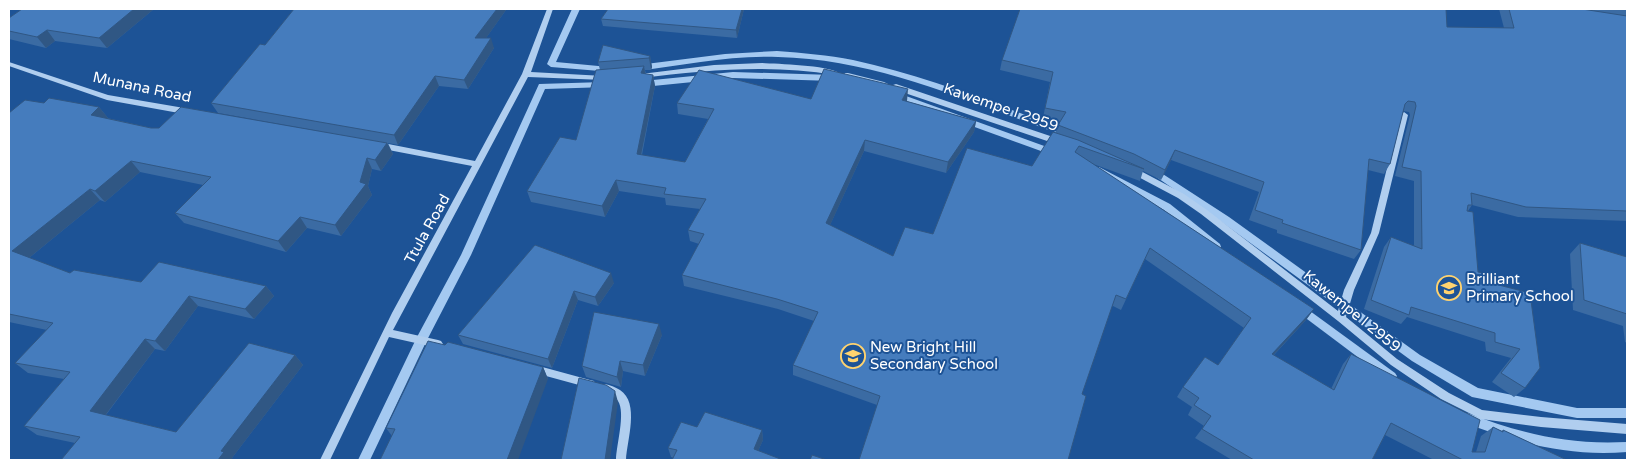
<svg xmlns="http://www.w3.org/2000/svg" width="1636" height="469" viewBox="0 0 1636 469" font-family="'Varela Round',sans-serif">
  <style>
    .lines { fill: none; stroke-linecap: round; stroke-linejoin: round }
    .stream { fill: #a4c9f1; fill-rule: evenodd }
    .minor { fill: #b0ceef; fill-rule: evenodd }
    .wall { fill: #3b6ba3 }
    .shaded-wall { fill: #305784 }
    .building { fill: #457cbd; stroke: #305784 }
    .labels { text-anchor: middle; stroke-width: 4; stroke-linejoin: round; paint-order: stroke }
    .street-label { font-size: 15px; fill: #fff; stroke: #1d5396 }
    .poi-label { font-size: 15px; fill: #fff; stroke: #1d5396; text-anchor: start }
  </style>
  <rect width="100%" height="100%" fill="#1d5396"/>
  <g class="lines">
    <g class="stream">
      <polygon points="572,9 580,9 556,62 609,67 612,68 612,72 551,67 547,64"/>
      <path d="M777 51C803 53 828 55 853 60 928 76 999 106 1071 132L1073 134 1068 137 1065 136C971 103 878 59 778 57 731 55 684 65 638 71L634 68 638 65 725 54Z"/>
      <polygon points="733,72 833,75 837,78 833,81 733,78 643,87 639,84 643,81"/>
      <polygon points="604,82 608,85 607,87 545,89 471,255 426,342 370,460 358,460 417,337 461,255 539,84"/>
      <polygon points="895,92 1058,151 1060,153 1058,155 1052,155 892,97 891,95"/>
      <polygon points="1099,167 1170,204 1220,244 1221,247 1220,250 1212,250 1164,210 1096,172 1094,170"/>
      <polygon points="1152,167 1229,217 1420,355 1478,388 1577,408 1627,408 1627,418 1577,418 1472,397 1412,361 1223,223 1149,172 1147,170"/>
      <polygon points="1299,303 1395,373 1397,376 1395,379 1391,381 1387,379 1295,310 1294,307 1295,304"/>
      <path d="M1467 413C1523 434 1567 445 1627 442V452C1569 457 1516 443 1463 422L1461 418 1463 414Z"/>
    </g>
    <g class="minor">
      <polygon points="547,9 553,9 531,72 604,76 608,78 604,80 528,77 393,330 438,340 441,341 443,344 441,347 438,348 389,337 330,460 320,460 392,313 472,166 378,148 374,145 378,142 475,161 522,74"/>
      <polygon points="9,62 108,95 190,109 194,112 190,115 107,100 9,66"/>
      <path d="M762 63C778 64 827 65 839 73L835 75C769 64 707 70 641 78L637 76 641 74 714 65Z"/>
      <polygon points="845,73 848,73 884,82 888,84 884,86 848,77 844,75"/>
      <polygon points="896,84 1062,140 1063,142 1059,145 1056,144 893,89 892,87 893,85"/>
      <polygon points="1404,112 1408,115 1379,233 1354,290 1346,317 1397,359 1449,393 1482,410 1541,417 1627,424 1627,434 1541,427 1481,419 1441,399 1391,365 1338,321 1201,214 1178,198 1129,172 1128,170 1132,167 1135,168 1184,194 1207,210 1338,311 1344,290 1371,233 1400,115"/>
      <polygon points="535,365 590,380 594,381 595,384 594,387 590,388 535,373 532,372 530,369 532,366"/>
      <path d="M605 384C610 385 615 387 620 390 640 403 627 440 626 460H616C616 446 626 413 618 401 614 396 608 394 601 391L600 388 601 385Z"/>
    </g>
  </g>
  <g class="wall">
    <polygon points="22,9 154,9 107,48 55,41 46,48 9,39 9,18"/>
    <polygon points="294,9 505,9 506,10 486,38 494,48 468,89 439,86 398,145 388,143 393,154 381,171 372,169 368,186 372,195 341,236 307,228 286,252 184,223 175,213 203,185 140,172 105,202 100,200 29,258 70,273 141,282 266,286 274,296 254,319 198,306 165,351 155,349 106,415 176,432 295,355 303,365 232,458 75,443 37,435 24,426 64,379 28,373 15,363 47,330 9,322 9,113 44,103 99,107 108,118 107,118 151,128 319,131 218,113 211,103 265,45"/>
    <polygon points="608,9 744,9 737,38 603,26 601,19"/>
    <polygon points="1499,9 1627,9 1627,221 1518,217 1472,205 1468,211 1478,272 1483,281 1530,293 1525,388 1514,397 1492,382 1511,358 1486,351 1485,342 1407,317 1401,324 1364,309 1384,247 1391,237 1414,246 1414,181 1395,176 1410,115 1409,112 1403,111 1390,164 1384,174 1368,170 1361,250 1354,259 1277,233 1277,230 1249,220 1259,192 1171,160 1161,180 1143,171 1140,181 1093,164 1314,309 1306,320 1274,355 1331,389 1343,364 1351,354 1472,452 1476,452 1481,436 1493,427 1502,431 1503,430 1567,460 1434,460 1385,435 1372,460 1232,460 1195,438 1204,426 1188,415 1192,407 1177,397 1183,387 1218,365 1244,328 1145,259 1121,310 1113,306 877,405 793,375 793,365 814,321 778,309 684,286 682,275 699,244 690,241 688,230 700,209 666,205 665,198 619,191 605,217 531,202 527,191 576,140 600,70 598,62 650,56 652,67 651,70 645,70 646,74 653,75 655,86 642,155 685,162 708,119 678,114 677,103 811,99 906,101 976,121 974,132 946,173 864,151 830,225 893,256 933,234 1032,166 1055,133 1058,125 1060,121 1043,118 1050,82 1000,70 1002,60 1447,27 1504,28"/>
    <polygon points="1580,243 1627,257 1627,343 1625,342 1623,326 1573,310 1570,254"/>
    <polygon points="535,245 614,283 598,306 578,300 552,368 463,344 458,335"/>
    <polygon points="662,335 645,376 623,371 621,387 586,377 582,366"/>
    <polygon points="543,367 548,379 392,436 386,428"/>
    <polygon points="697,427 762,430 763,440 758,451 674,458 671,457 668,448"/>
  </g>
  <g class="shaded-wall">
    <polygon points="134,9 154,9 107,48 99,38"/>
    <polygon points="497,9 505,9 506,10 479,48 475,38"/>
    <polygon points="742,9 744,9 737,38 736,30"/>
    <polygon points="47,30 55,41 46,48 37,37"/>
    <polygon points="491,38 494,48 468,89 464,80"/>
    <polygon points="650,56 652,67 651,70 649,58"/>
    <polygon points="644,66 646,78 641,73"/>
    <polygon points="653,75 655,86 639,165 637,154"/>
    <polygon points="435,76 439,86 398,145 394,135"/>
    <polygon points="908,89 907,101 901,111 902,100"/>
    <polygon points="99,107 108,118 100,125 91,115"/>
    <polygon points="976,121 974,132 946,173 948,162"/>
    <polygon points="865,140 864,151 826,234 826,223"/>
    <polygon points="387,143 393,154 381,171 375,160"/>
    <polygon points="1175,150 1171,160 1161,180 1165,170"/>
    <polygon points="367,158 372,169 368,186 372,195 341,236 335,225 360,182"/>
    <polygon points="131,161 140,172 105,202 95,191"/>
    <polygon points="616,180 619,191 605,217 602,206"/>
    <polygon points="90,189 100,200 24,262 12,251"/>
    <polygon points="300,217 307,228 286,252 278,241"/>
    <polygon points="611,273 614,283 598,306 595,297"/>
    <polygon points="266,286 274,296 254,319 245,309"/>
    <polygon points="574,291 578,300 552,368 548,359"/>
    <polygon points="189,296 198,306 165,351 155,341"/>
    <polygon points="1314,309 1306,320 1265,364 1272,354"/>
    <polygon points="659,324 662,335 645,376 643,365"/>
    <polygon points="145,339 155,349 101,421 90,411"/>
    <polygon points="295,355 303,365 232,458 234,460 218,460 221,451"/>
    <polygon points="620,361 623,371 621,387 617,377"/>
    <polygon points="543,367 548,379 518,460 507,460"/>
    <polygon points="615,391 618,402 610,460 605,460"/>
    <polygon points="762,430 763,440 755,458 754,449"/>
  </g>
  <g class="building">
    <polygon points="22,9 134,9 99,38 47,30 37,37 9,31 9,18"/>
    <polygon points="294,9 497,9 475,38 491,38 464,80 435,76 394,135 211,103 260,44 265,45"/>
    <polygon points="608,9 742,9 736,30 601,19"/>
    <polygon points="1020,9 1446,9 1447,27 1514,28 1509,9 1582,9 1627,16 1627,211 1526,207 1471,193 1472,205 1468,205 1467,211 1473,212 1478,272 1483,273 1483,281 1530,293 1540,368 1525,388 1501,373 1520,349 1495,342 1495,333 1411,307 1409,315 1371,300 1391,237 1422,249 1421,171 1402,167 1416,106 1415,102 1408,101 1405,104 1390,164 1369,159 1361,250 1282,223 1283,220 1255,210 1264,182 1175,150 1165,170 1134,154 1058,125 1066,112 1045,108 1053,72 1002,60"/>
    <polygon points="603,45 650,56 649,58 598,62"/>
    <polygon points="644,66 641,73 653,75 637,154 685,162 714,109 677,103 699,70 811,99 824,69 908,89 902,100 976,121 948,162 865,140 826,223 893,256 905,227 933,234 967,148 1032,166 1053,132 1078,140 1144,169 1079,146 1075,152 1314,309 1272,354 1334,390 1351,354 1480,420 1472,452 1485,452 1493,427 1503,432 1503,430 1567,460 1463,460 1391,423 1372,460 1254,460 1202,429 1211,416 1194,405 1199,398 1183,387 1205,357 1218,365 1251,318 1150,248 1126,299 1116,295 1082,394 1086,396 1068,460 859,460 880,396 793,365 818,312 777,299 682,275 704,234 688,230 706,199 664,194 666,188 616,180 602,206 527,191 560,137 576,140 596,70"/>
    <polygon points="49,98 99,107 91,115 151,128 159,128 181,107 387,143 375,160 367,158 360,182 366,184 335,225 300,217 278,241 175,213 211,177 131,161 95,191 90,189 12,251 70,273 74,270 141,282 159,262 266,286 245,309 189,296 155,341 145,339 90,411 176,432 249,343 295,355 221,451 224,452 218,460 61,460 80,437 24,426 70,372 15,363 53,323 9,314 9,113 25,100 44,103"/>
    <polygon points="1580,243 1627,257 1627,314 1584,300"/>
    <polygon points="535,245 611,273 595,297 574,291 548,359 458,335"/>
    <polygon points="594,312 659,324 643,365 620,361 617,377 582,366"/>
    <polygon points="428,341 445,345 448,342 543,367 507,460 380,460 395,429 386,428"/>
    <polygon points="579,378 606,385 615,391 605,460 561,460"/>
    <polygon points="705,412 762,430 754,449 783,460 672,460 677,450 668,448 681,422 697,427"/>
    <polygon points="812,455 827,460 810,460"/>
  </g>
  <defs>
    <symbol id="school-ring" viewBox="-11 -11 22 22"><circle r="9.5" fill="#1d5396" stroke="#ffd36f" stroke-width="1.5"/><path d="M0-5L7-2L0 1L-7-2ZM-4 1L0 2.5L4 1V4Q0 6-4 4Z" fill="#ffd36f"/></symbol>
  </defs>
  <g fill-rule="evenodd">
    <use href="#school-ring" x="1435" y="274" width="28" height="28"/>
    <use href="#school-ring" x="839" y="342" width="28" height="28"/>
  </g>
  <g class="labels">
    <g class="street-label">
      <text transform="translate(142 87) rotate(12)" y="5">Munana Road</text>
      <text transform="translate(1001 107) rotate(19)" y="5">Kawempe I 2959</text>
      <text transform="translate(427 229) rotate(-61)" y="5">Ttula Road</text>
      <text transform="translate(1352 311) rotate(39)" y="5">Kawempe I 2959</text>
    </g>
    <g class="poi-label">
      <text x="1466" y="284">Brilliant<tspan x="1466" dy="17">Primary School</tspan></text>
      <text x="870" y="352">New Bright Hill<tspan x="870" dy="17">Secondary School</tspan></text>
    </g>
  </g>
  <rect width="1636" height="469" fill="none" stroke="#ffffff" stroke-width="20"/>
</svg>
